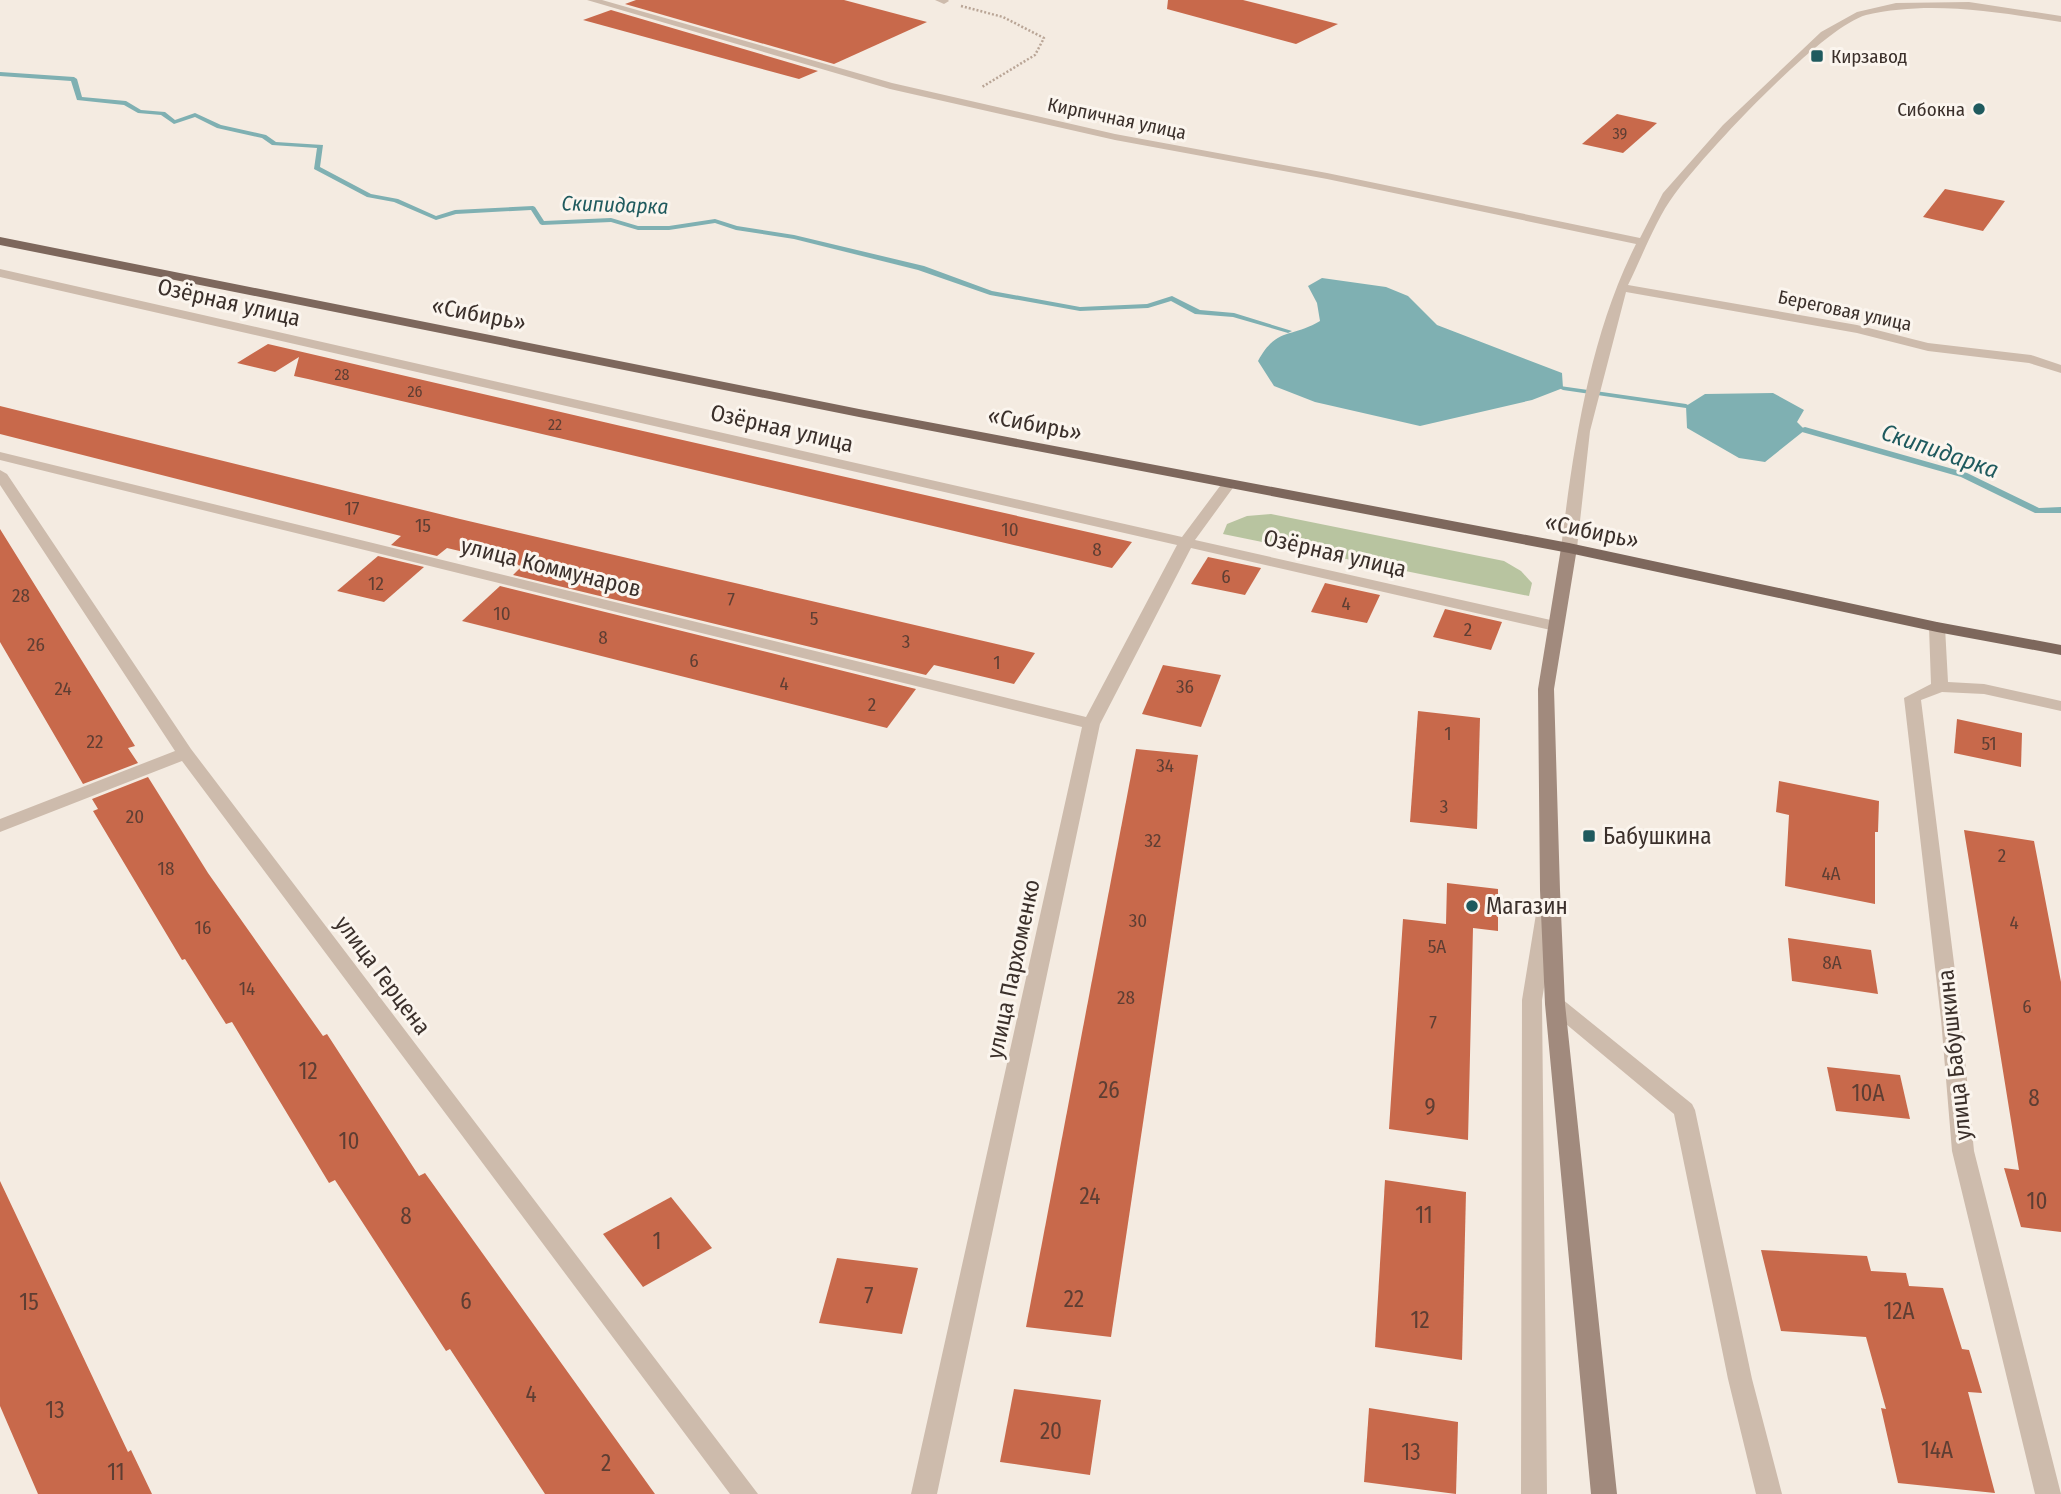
<svg xmlns="http://www.w3.org/2000/svg" width="2061" height="1494" viewBox="0 0 2061 1494" font-family="'Fira Sans Condensed',sans-serif">
  <style>
    .green { fill: #b8c4a0 }
    .water { fill: #7fb0b2 }
    .lines { fill: none; stroke-linecap: round; stroke-linejoin: round }
    .stream { fill: #7fb0b2; fill-rule: evenodd }
    .building { fill: #c8694b }
    .path { stroke: #b9a596; stroke-width: 2.5; stroke-dasharray: 2 2; stroke-linecap: butt }
    .street { fill: #cdbbac; fill-rule: evenodd }
    .secondary { fill: #a18a7d; fill-rule: evenodd }
    .primary { fill: #7d675c; fill-rule: evenodd }
    .poi-dot { fill: #1f5a5e; stroke: #fbf5ee; stroke-width: 2.5 }
    .labels { text-anchor: middle; stroke-width: 6; stroke-linejoin: round; paint-order: stroke }
    .far-number-label { font-size: 16px; fill: #5e3e33 }
    .far-poi-label { font-size: 19px; fill: #3b302b; stroke: #fbf5ee; text-anchor: start }
    .far-street-label { font-size: 19px; fill: #3b302b; stroke: #fbf5ee }
    .number-label { font-size: 19px; fill: #5e3e33 }
    .far-water-label { font-size: 21px; font-style: italic; fill: #1f5a5e; stroke: #fbf5ee }
    .street-label { font-size: 23px; fill: #3b302b; stroke: #fbf5ee }
    .poi-label { font-size: 23px; fill: #3b302b; stroke: #fbf5ee; text-anchor: start }
    .near-number-label { font-size: 23px; fill: #5e3e33 }
    .water-label { font-size: 24px; font-style: italic; fill: #1f5a5e; stroke: #fbf5ee }
  </style>
  <rect width="100%" height="100%" fill="#f4ebe1"/>
  <polygon class="green" points="1271,514 1504,561 1521,571 1532,583 1529,596 1223,534 1227,524 1247,516"/>
  <g class="water">
    <path d="M1322 278 1386 287 1408 296 1437 325 1562 373 1563 388 1532 400 1420 426 1315 402 1274 386 1258 361C1276 327 1292 338 1320 321L1317 303 1308 286Z"/>
    <polygon points="1773,393 1804,410 1797,422 1805,430 1765,462 1739,458 1687,428 1686,406 1705,394"/>
  </g>
  <g class="lines">
    <g class="stream">
      <polygon points="0,72 74,77 77,79 82,97 126,101 141,110 165,112 175,120 195,113 221,125 266,135 276,142 323,145 320,167 371,194 398,199 436,216 455,210 533,206 535,207 544,221 611,218 638,226 669,226 715,219 737,226 794,235 924,266 992,291 1080,307 1147,304 1172,296 1200,310 1234,313 1292,331 1288,333 1233,317 1195,314 1171,301 1148,308 1080,311 990,295 918,270 794,239 736,230 715,223 669,230 638,230 611,222 542,225 540,224 531,210 456,214 436,220 394,202 367,197 314,169 317,148 272,145 262,138 217,128 195,117 174,124 161,115 138,113 124,105 77,100 71,81 0,76"/>
      <polygon points="1560,386 1686,404 1690,406 1686,408 1563,390 1559,388"/>
      <polygon points="1805,427 1967,473 2039,508 2061,507 2061,513 2035,513 1961,477 1802,432 1802,428"/>
    </g>
  </g>
  <g class="building">
    <polygon points="636,0 844,0 927,22 834,64 625,4"/>
    <polygon points="1168,0 1243,0 1338,24 1296,44 1167,9"/>
    <polygon points="611,10 818,71 799,79 583,20"/>
    <polygon points="1617,114 1657,123 1623,153 1582,144"/>
    <polygon points="1945,189 2005,201 1983,231 1923,217"/>
    <polygon points="268,344 621,426 1132,542 1112,568 308,379 294,376 299,357 275,372 237,363"/>
    <polygon points="0,406 460,519 1035,653 1014,684 934,665 926,675 513,575 522,566 447,548 437,556 391,545 401,536 0,434"/>
    <polygon points="0,529 135,746 128,748 138,763 83,784 0,642"/>
    <polygon points="378,556 424,567 384,602 337,591"/>
    <polygon points="1208,557 1261,568 1245,595 1191,584"/>
    <polygon points="1325,583 1380,595 1367,623 1311,612"/>
    <polygon points="500,586 916,689 887,728 462,621"/>
    <polygon points="1445,609 1502,622 1491,650 1433,637"/>
    <polygon points="1163,665 1221,675 1201,727 1142,714"/>
    <polygon points="1418,711 1480,718 1477,829 1410,822"/>
    <polygon points="1957,719 2022,733 2021,767 1954,753"/>
    <polygon points="1136,749 1198,755 1111,1337 1026,1327"/>
    <polygon points="148,777 208,873 323,1036 327,1034 419,1176 425,1173 655,1494 545,1494 450,1349 446,1351 335,1180 329,1183 232,1022 226,1024 185,959 182,960 93,811 98,809 92,799"/>
    <polygon points="1779,781 1879,801 1878,832 1875,832 1875,904 1785,886 1789,815 1776,812"/>
    <polygon points="1964,830 2034,841 2061,982 2061,1232 2021,1227 2004,1168 2019,1170"/>
    <polygon points="1447,883 1498,889 1498,931 1473,928 1468,1140 1389,1129 1403,919 1446,924"/>
    <polygon points="1788,938 1871,950 1878,994 1792,981"/>
    <polygon points="1827,1067 1900,1075 1910,1119 1836,1111"/>
    <polygon points="1385,1180 1466,1192 1462,1360 1375,1347"/>
    <polygon points="0,1181 128,1452 131,1450 152,1494 38,1494 0,1406"/>
    <polygon points="671,1197 712,1248 643,1287 603,1234"/>
    <polygon points="1761,1250 1867,1256 1871,1271 1906,1273 1909,1286 1943,1288 1962,1349 1969,1350 1982,1393 1968,1392 1995,1493 1898,1483 1881,1408 1886,1409 1866,1337 1781,1331"/>
    <polygon points="837,1258 918,1268 902,1334 819,1323"/>
    <polygon points="1014,1389 1101,1400 1090,1475 1000,1462"/>
    <polygon points="1369,1408 1458,1422 1456,1494 1364,1482"/>
  </g>
  <g class="lines">
    <polyline class="path" points="961,6 1003,17 1044,38 1035,55 982,87"/>
    <g class="street">
      <path d="M587 0H602L892 83 1115 134 1327 173 1640 238 1663 193 1723 125 1821 32 1857 12 1896 3 1969 2 2061 16V22C1997 12 1930 0 1866 15 1821 28 1705 153 1674 195 1656 219 1642 257 1628 285L1857 325 1928 343 2031 355 2061 365V373L2029 363 1928 351 1857 333 1626 292 1590 431 1577 548 1574 551H1564L1561 548C1574 444 1589 338 1636 244L1327 179 1115 140 890 89Z"/>
      <polygon points="935,0 948,0 949,1 944,4"/>
      <polygon points="0,269 1182,537 1223,482 1228,481 1235,485 1195,540 1555,621 1563,626 1555,631 1191,548 1100,724 937,1494 911,1494 1082,727 0,460 0,452 1086,717 1177,545 0,277"/>
      <polygon points="0,470 7,474 191,749 758,1494 730,1494 182,761 0,832 0,819 175,751 0,485"/>
      <polygon points="1937,622 1945,627 1948,682 1984,684 2061,701 2061,711 1984,694 1942,692 1921,700 1961,1019 1974,1151 2061,1494 2035,1494 1952,1151 1941,1019 1904,698 1931,684 1929,627"/>
      <polygon points="1546,907 1553,909 1556,914 1542,1000 1547,1494 1521,1494 1522,1000 1536,914 1539,909"/>
      <polygon points="1555,997 1562,999 1692,1104 1695,1110 1752,1379 1782,1494 1756,1494 1728,1379 1674,1114 1548,1009 1545,1004 1548,999"/>
    </g>
    <polygon class="secondary" points="1569,543 1577,548 1554,689 1560,890 1565,1004 1617,1494 1591,1494 1545,1004 1540,890 1538,689 1561,548"/>
    <polygon class="primary" points="0,237 859,409 1569,543 1937,622 2061,645 2061,655 1937,632 1569,553 859,417 0,245"/>
  </g>
  <g class="poi-dot">
    <rect x="1810" y="49" width="14" height="14" rx="3.5"/>
    <circle cx="1979" cy="109" r="7"/>
    <rect x="1582" y="829" width="14" height="14" rx="3.5"/>
    <circle cx="1472" cy="906" r="7"/>
  </g>
  <g class="labels">
    <g class="far-number-label">
      <text x="1620" y="139">39</text>
      <text x="342" y="380">28</text>
      <text x="415" y="397">26</text>
      <text x="555" y="430">22</text>
    </g>
    <g class="far-poi-label">
      <text x="1831" y="63">Кирзавод</text>
      <text x="1965" y="116" text-anchor="end">Сибокна</text>
    </g>
    <g class="far-street-label">
      <text transform="translate(1117 118) rotate(12)" y="7">Кирпичная улица</text>
      <text transform="translate(1845 310) rotate(12)" y="7">Береговая улица</text>
    </g>
    <g class="number-label">
      <text x="352" y="515">17</text>
      <text x="423" y="532">15</text>
      <text x="1010" y="536">10</text>
      <text x="1097" y="556">8</text>
      <text x="1226" y="583">6</text>
      <text x="376" y="590">12</text>
      <text x="21" y="602">28</text>
      <text x="731" y="606">7</text>
      <text x="1346" y="610">4</text>
      <text x="502" y="620">10</text>
      <text x="814" y="625">5</text>
      <text x="1468" y="636">2</text>
      <text x="603" y="644">8</text>
      <text x="906" y="648">3</text>
      <text x="36" y="651">26</text>
      <text x="694" y="667">6</text>
      <text x="997" y="669">1</text>
      <text x="784" y="690">4</text>
      <text x="1185" y="693">36</text>
      <text x="63" y="695">24</text>
      <text x="872" y="711">2</text>
      <text x="1448" y="740">1</text>
      <text x="95" y="748">22</text>
      <text x="1989" y="750">51</text>
      <text x="1165" y="772">34</text>
      <text x="1444" y="813">3</text>
      <text x="135" y="823">20</text>
      <text x="1153" y="847">32</text>
      <text x="2002" y="862">2</text>
      <text x="166" y="875">18</text>
      <text x="1831" y="880">4А</text>
      <text x="1138" y="927">30</text>
      <text x="2014" y="929">4</text>
      <text x="203" y="934">16</text>
      <text x="1437" y="953">5А</text>
      <text x="1832" y="969">8А</text>
      <text x="247" y="995">14</text>
      <text x="1126" y="1004">28</text>
      <text x="2027" y="1013">6</text>
      <text x="1433" y="1029">7</text>
    </g>
    <g class="far-water-label">
      <text transform="translate(615 205) rotate(2)" y="7">Скипидарка</text>
    </g>
    <g class="street-label">
      <text transform="translate(229 302) rotate(13)" y="8">Озёрная улица</text>
      <text transform="translate(479 314) rotate(11)" y="8">«Сибирь»</text>
      <text transform="translate(1035 424) rotate(11)" y="8">«Сибирь»</text>
      <text transform="translate(782 428) rotate(13)" y="8">Озёрная улица</text>
      <text transform="translate(1592 531) rotate(12)" y="8">«Сибирь»</text>
      <text transform="translate(1335 553) rotate(13)" y="8">Озёрная улица</text>
      <text transform="translate(551 567) rotate(14)" y="8">улица Коммунаров</text>
      <text transform="translate(1013 969) rotate(-78)" y="8">улица Пархоменко</text>
      <text transform="translate(383 975) rotate(53)" y="8">улица Герцена</text>
      <text transform="translate(1954 1055) rotate(-96)" y="8">улица Бабушкина</text>
    </g>
    <g class="poi-label">
      <text x="1603" y="844">Бабушкина</text>
      <text x="1486" y="914">Магазин</text>
    </g>
    <g class="near-number-label">
      <text x="308" y="1079">12</text>
      <text x="1109" y="1098">26</text>
      <text x="1868" y="1101">10А</text>
      <text x="2034" y="1106">8</text>
      <text x="1430" y="1115">9</text>
      <text x="349" y="1149">10</text>
      <text x="1090" y="1204">24</text>
      <text x="2037" y="1209">10</text>
      <text x="1424" y="1223">11</text>
      <text x="406" y="1224">8</text>
      <text x="657" y="1249">1</text>
      <text x="869" y="1304">7</text>
      <text x="1074" y="1307">22</text>
      <text x="466" y="1309">6</text>
      <text x="29" y="1310">15</text>
      <text x="1899" y="1319">12А</text>
      <text x="1420" y="1328">12</text>
      <text x="531" y="1402">4</text>
      <text x="55" y="1418">13</text>
      <text x="1051" y="1439">20</text>
      <text x="1937" y="1458">14А</text>
      <text x="1411" y="1460">13</text>
      <text x="606" y="1471">2</text>
      <text x="116" y="1480">11</text>
    </g>
    <g class="water-label">
      <text transform="translate(1940 451) rotate(19)" y="8">Скипидарка</text>
    </g>
  </g>
</svg>
